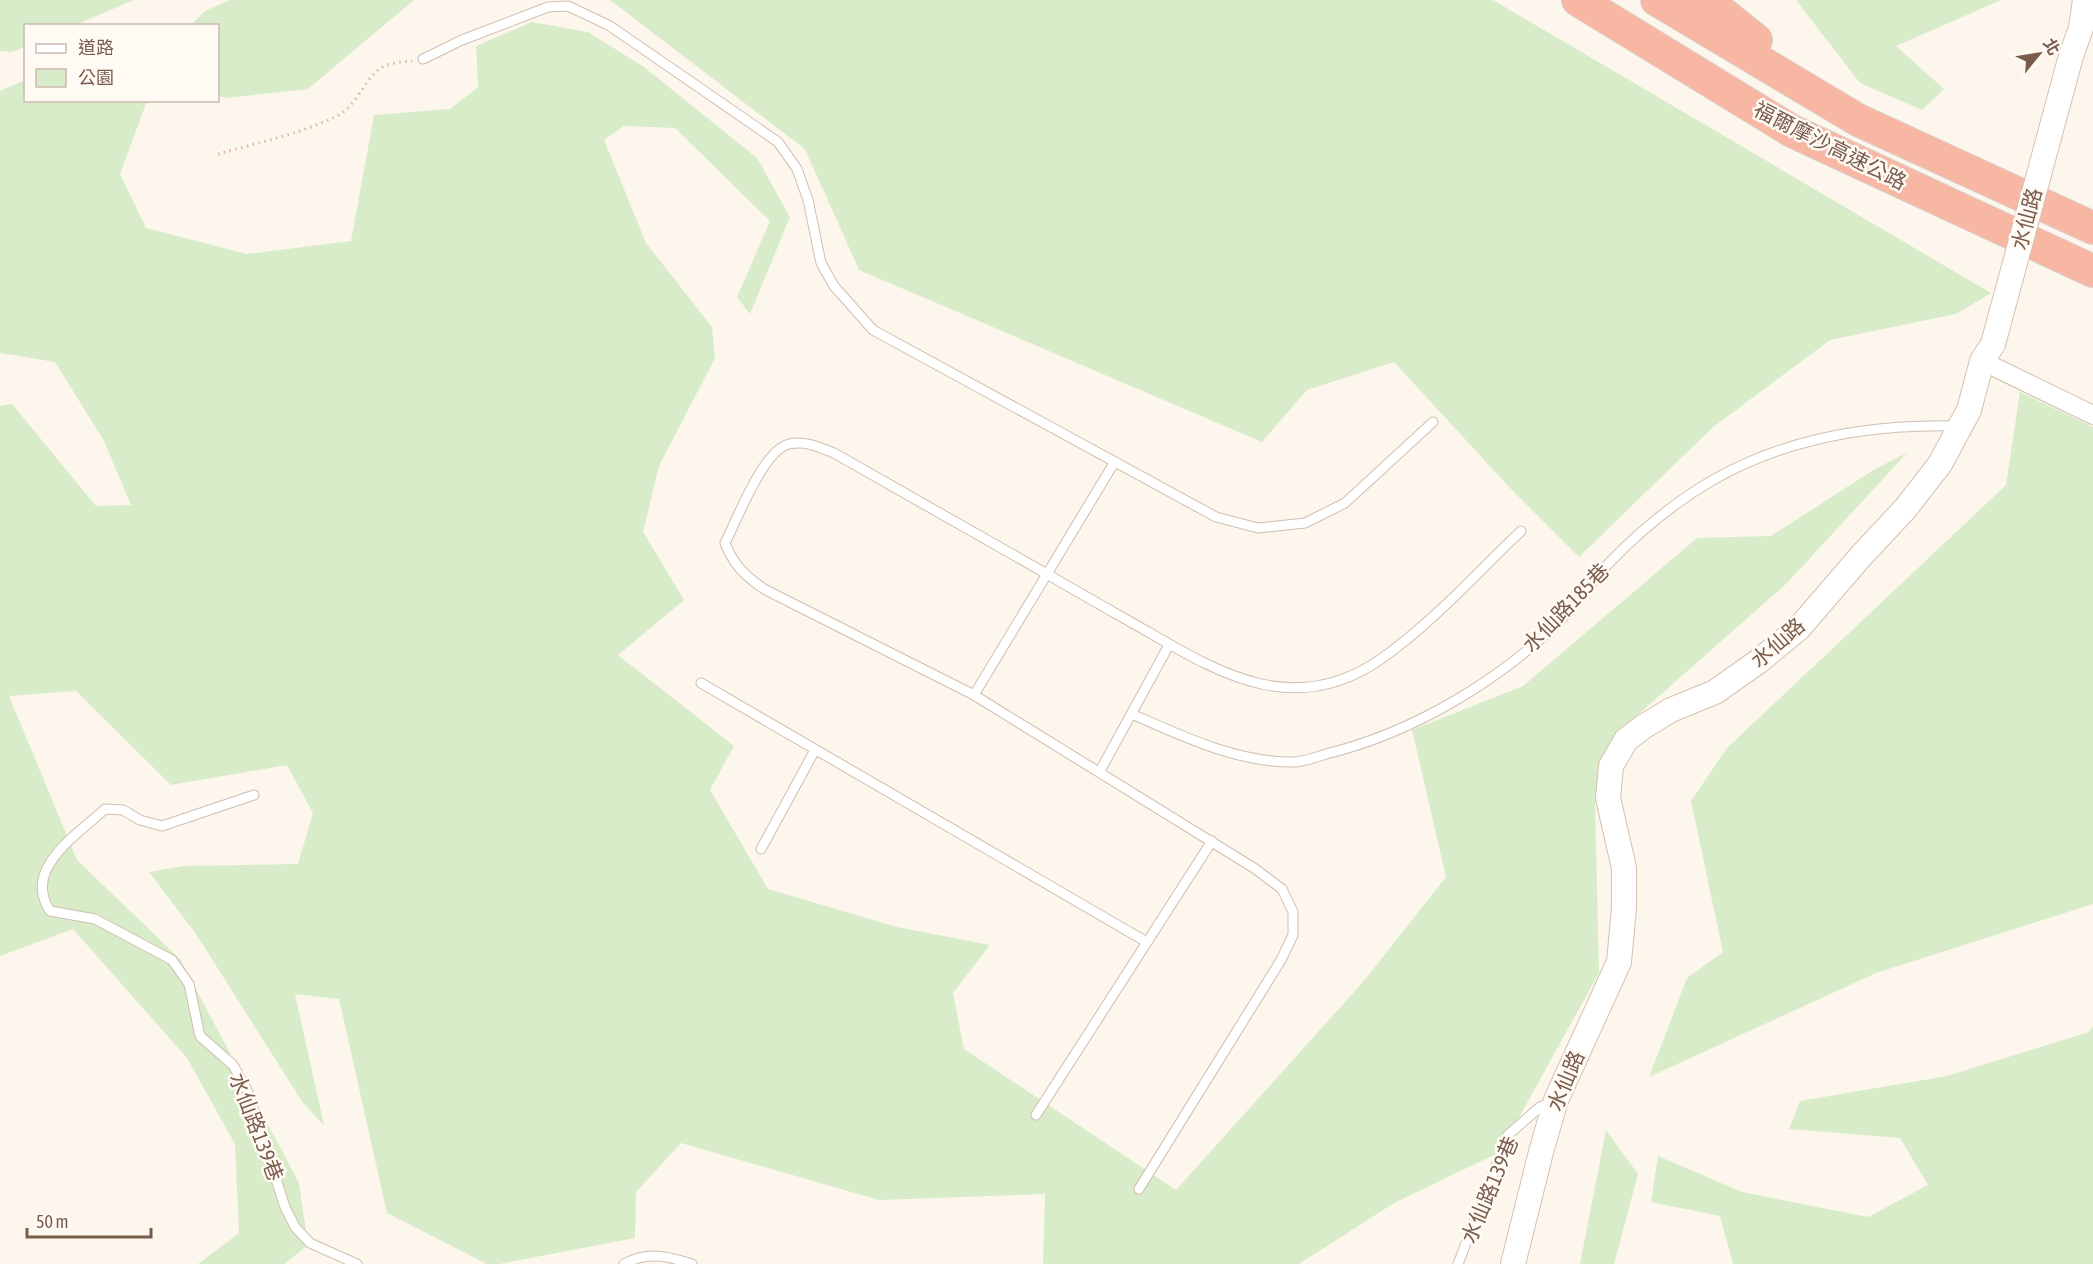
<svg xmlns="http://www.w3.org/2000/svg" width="2093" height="1264" viewBox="0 0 2093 1264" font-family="'Asap Condensed','Noto Sans TC',sans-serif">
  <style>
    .green { fill: #d8ecc9 }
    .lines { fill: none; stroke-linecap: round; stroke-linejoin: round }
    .lane-casing { stroke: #d1beb0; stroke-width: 11 }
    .street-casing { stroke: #d1beb0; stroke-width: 20 }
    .secondary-casing { stroke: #d6c0b0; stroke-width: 26 }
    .highway-casing { stroke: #dad1cd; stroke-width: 34 }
    .path { stroke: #d9b8a5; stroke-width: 3; stroke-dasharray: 1.5 4.5; stroke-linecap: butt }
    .lane { stroke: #fff; stroke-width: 9 }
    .street { stroke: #fff; stroke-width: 18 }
    .secondary { stroke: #fff; stroke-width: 24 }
    .highway { stroke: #f7b7a3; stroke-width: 32 }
    .secondary-bridge-casing { stroke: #d6c0b0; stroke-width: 26; stroke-linecap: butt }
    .secondary-bridge { stroke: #fff; stroke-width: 24 }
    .labels { text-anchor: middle; stroke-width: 5; stroke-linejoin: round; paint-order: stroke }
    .street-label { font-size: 21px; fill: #7a5c4d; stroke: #fffaf3 }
  </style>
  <rect width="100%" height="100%" fill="#fdf6ec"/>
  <g class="green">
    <polygon points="0,0 134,0 75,25 26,26 25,47 12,52 0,51"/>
    <polygon points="230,0 414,0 308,89 225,98 218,95 218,26 191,25 205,11"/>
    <polygon points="610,0 1493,0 1991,293 1956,314 1830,340 1712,428 1579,557 1511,489 1394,362 1307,390 1262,442 859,270 805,149"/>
    <polygon points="1796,0 2001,0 1896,46 1944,89 1922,110 1860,83"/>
    <polygon points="532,22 588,32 644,67 757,158 790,217 750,314 737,297 770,221 675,128 624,126 604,140 646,243 712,327 715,358 659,466 643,532 684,600 618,655 734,746 710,790 768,889 897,927 990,945 953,993 964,1049 1176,1190 1363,982 1446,877 1412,730 1523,686 1697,538 1771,536 1875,469 1907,453 1787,583 1624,727 1595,803 1599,973 1500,1152 1394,1203 1299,1264 1043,1264 1045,1194 879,1200 681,1143 636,1192 635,1238 499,1264 487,1264 387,1213 339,999 295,994 324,1125 303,1103 196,934 149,872 184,866 298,864 313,813 287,765 171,785 76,691 9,696 77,860 180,959 299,1183 308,1245 284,1264 198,1264 239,1233 235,1144 187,1058 73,929 0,956 0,406 12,404 96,506 131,505 104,441 55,362 0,353 0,91 25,80 26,100 147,101 120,174 146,228 247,254 351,241 374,115 450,109 478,87 476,46"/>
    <polygon points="2020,392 2093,427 2093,904 1876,973 1649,1077 1687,978 1723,952 1691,801 1727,748 2006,485"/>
    <polygon points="2093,1026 2093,1264 1733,1264 1720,1216 1651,1202 1658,1156 1742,1192 1868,1217 1928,1185 1900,1138 1789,1129 1800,1101 1947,1076 2089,1032"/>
    <polygon points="1606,1130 1638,1174 1614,1264 1580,1264"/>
  </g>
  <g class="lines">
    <defs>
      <g id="lane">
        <polyline points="423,59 462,40 548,7 568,6 610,26 778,142 797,169 808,200 821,263 834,286 873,330 1216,517 1258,528 1305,523 1345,503 1433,422"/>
        <path d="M1114 463 1047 574 834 453C821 448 805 440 789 444 763 450 737 520 725 543 733 564 745 576 764 589L974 695 1254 868 1282 889 1293 912V935L1281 960 1139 1189"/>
        <polyline points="701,683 1145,941"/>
        <path d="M974 695 1047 574C1081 594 1115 613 1150 633 1225 677 1298 717 1381 659 1432 623 1476 574 1521 531"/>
        <path d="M1132 714C1182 736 1238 763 1294 762 1304 762 1316 757 1326 754 1412 733 1498 682 1561 620 1578 602 1592 580 1610 562 1640 531 1675 502 1713 480 1788 437 1874 424 1958 426"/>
        <polyline points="1100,771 1169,645"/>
        <path d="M254 795 162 826 140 820 123 810 105 809C77 835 22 869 50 911L95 919 172 960 189 984 200 1036 233 1065 247 1090 285 1207 295 1227 310 1243 357 1264"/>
        <polyline points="761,849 815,750"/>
        <polyline points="1036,1115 1212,841"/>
        <path d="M624 1264C647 1251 668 1256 692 1264"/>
        <polyline points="1458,1264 1508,1135 1540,1107 1553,1101"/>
      </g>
      <polyline id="street" points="1982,361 2093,415"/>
      <g id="secondary">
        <polyline points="2071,56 2081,28 2085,0"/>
        <polyline points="1513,1264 1541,1152 1556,1100 1619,962 1624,908 1624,868 1608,798 1611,766 1626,740 1643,727 1671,710 1715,692 1759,661 1799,628 1861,556 1905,509 1940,464 1969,410 1982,361 1993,344"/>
      </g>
      <g id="highway">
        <polyline points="1578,0 1792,131 2093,271"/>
        <polyline points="1657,0 1858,120 2093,228"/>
        <polyline points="1706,0 1756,40"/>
      </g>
    </defs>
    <use href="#lane" class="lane-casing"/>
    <use href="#street" class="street-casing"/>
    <use href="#secondary" class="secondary-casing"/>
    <use href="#highway" class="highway-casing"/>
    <path class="path" d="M218 154C257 143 300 134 337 116 356 106 363 83 377 71 385 63 401 62 412 61"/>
    <use href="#lane" class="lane"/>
    <use href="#street" class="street"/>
    <use href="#secondary" class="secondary"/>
    <use href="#highway" class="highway"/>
    <defs>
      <polyline id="secondary-bridge" points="1993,344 2071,56"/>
    </defs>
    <use href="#secondary-bridge" class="secondary-bridge-casing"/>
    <use href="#secondary-bridge" class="secondary-bridge"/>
  </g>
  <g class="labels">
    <g class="street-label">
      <text transform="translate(1830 146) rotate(27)" y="7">福爾摩沙高速公路</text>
      <text transform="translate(2027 219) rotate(-75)" y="7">水仙路</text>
      <text transform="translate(1566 608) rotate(-46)" y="7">水仙路185巷</text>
      <text transform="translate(1778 643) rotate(-41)" y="7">水仙路</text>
      <text transform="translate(1566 1081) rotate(-67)" y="7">水仙路</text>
      <text transform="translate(256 1127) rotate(69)" y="7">水仙路139巷</text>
      <text transform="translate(1490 1190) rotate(-67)" y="7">水仙路139巷</text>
    </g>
  </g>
  <rect x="24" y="24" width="195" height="78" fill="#fffaf3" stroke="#cabbb1" stroke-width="1.5"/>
  <rect x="36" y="44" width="30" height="9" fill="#ffffff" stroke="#cabbb1" stroke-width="1.5"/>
  <text x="78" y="54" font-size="18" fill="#7a5c4d">道路</text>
  <rect x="36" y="69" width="30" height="18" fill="#d8ecc9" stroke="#cabbb1" stroke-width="1.5"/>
  <text x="78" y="84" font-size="18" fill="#7a5c4d">公園</text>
  <g transform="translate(2039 54) rotate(60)" stroke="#fffaf3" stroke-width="4.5" paint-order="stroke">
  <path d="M0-4.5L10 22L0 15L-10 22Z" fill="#7a5c4d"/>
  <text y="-9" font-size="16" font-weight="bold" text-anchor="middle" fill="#7a5c4d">北</text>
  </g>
  <path d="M27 1228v9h124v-9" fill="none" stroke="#7a5c4d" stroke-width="3"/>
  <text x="36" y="1228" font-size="18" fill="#7a5c4d" stroke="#fffaf3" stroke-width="4.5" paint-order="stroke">50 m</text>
</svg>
